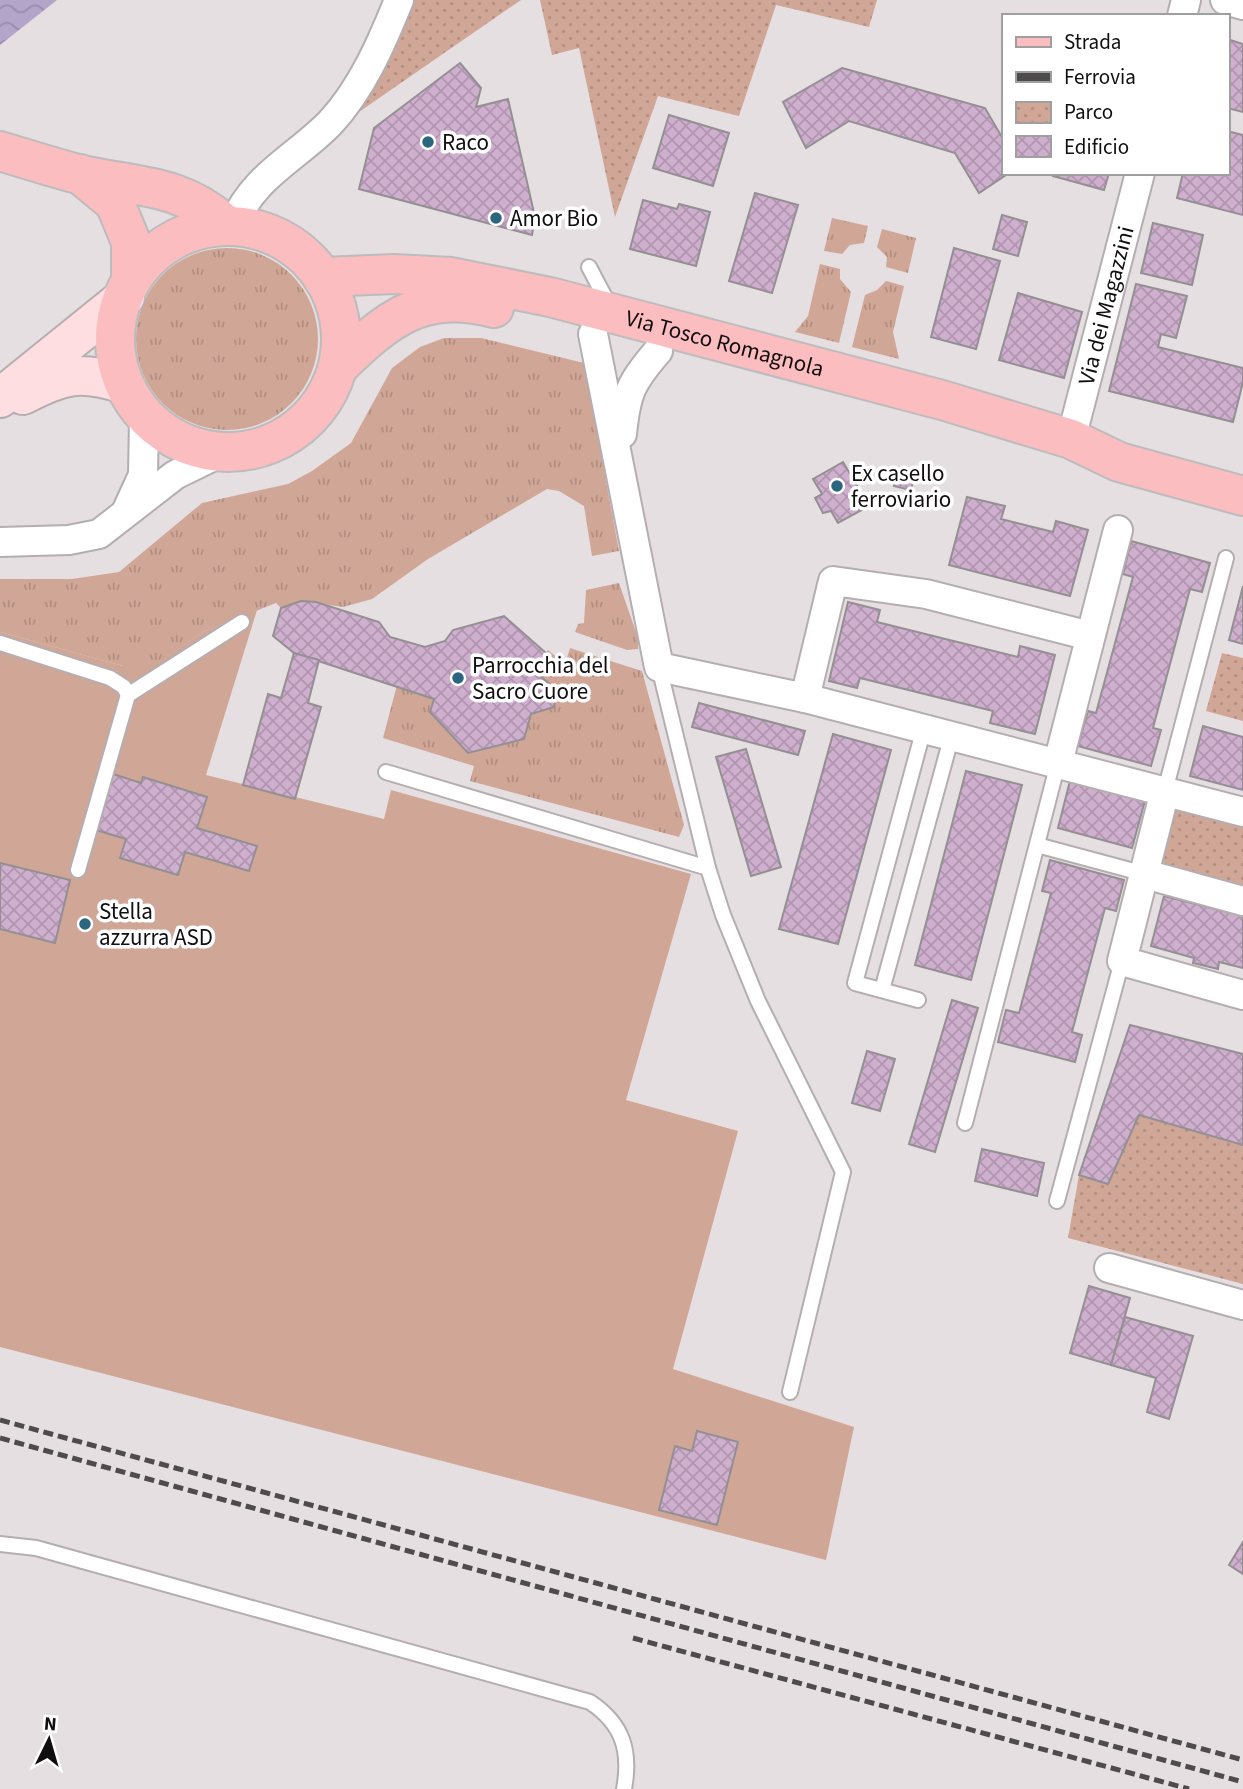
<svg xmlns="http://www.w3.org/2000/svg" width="1243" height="1789" viewBox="0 0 1243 1789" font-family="'Source Sans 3',sans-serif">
<defs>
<pattern id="grass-tufts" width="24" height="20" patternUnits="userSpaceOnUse" patternTransform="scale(1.75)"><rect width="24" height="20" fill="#d0a697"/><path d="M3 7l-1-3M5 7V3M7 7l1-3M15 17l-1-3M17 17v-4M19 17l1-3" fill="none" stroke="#b28e81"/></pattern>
<pattern id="park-dots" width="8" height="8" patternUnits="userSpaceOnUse" patternTransform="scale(1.75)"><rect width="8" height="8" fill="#d0a697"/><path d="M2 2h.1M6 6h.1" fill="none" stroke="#b28e81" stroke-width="1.8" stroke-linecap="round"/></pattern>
<pattern id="water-waves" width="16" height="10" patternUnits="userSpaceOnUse" patternTransform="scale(1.75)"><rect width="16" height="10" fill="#b3a4ca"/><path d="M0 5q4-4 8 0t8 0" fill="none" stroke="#998cac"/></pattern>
<pattern id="building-cross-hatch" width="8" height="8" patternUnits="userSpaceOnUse" patternTransform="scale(1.75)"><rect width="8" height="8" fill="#cfafce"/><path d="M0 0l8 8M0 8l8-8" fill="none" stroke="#b195b0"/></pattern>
</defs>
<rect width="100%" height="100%" fill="#e6dfe2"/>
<g fill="url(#grass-tufts)">
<path d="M832,218L868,226L864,243L850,245L842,254L824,251Z"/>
<path d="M882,229L916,238L908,273L886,267L887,257L877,247Z"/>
<circle cx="227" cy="339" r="91"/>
<path d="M820,264L840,269V279L851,292L839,343L795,332L808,316Z"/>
<path d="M886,281L904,286L893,332L899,359L852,347L865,295L877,290Z"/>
<path d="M444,338H481L584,363L619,551L592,556L584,506L559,491L547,489L428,559L372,599L343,607L302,601L281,608L276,603L203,632L154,666H123L0,632V579H72L119,572L202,503L288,484L312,471L351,443L392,368L420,347Z"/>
<path d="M619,583L638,638V649L627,650L575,632L578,624L584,623L586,590Z"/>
<path d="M570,648L642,671L684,825L679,837L470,781L474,766L383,738L397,685L434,699L430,712L468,753L531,714L554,707L556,689L541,677L546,653L548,650L565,664Z"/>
</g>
<g fill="url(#park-dots)">
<path d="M411,0H521L356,114Z"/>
<path d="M540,0H877L869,27L776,5L739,116L658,96L615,217L579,48L552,55Z"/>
<path d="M1222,653L1243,658V721L1206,711Z"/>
<path d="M1173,806L1243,824V890L1157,867Z"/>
<path d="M1139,1115L1243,1145V1284L1068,1238L1079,1175L1108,1184Z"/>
</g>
<path fill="#d0a697" d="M257,610L206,775L384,819L391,790L691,874L626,1100L738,1131L673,1369L854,1427L826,1560L0,1347V632L123,666H153L203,632Z"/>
<path fill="url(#water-waves)" d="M0,0H57L0,45Z"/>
<g fill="url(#building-cross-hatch)" stroke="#948f93" stroke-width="2">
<path d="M1227,39L1243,44V112L1227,108Z"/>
<path d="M460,63L481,88L476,107L508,99L535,217L532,235L359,189L374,128Z"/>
<path d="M842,68L985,108L1003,139V173H1009L979,193L955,153L849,121L806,148L783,102Z"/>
<path d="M669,115L729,133L713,186L653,168Z"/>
<path d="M1227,131L1243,135V215L1177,198L1183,173H1227Z"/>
<path d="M1054,173H1109L1104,190L1053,176Z"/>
<path d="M755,193L798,205L772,293L729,281Z"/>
<path d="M643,200L677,209L679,204L710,212L696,266L630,249Z"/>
<path d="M1002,215L1027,222L1018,256L993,249Z"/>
<path d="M1153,223L1203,235L1192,285L1141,273Z"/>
<path d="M954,248L1000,261L976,349L931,337Z"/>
<path d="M1136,284L1187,296L1176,338L1161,334L1158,347L1243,368V382L1233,422L1109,391Z"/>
<path d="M1018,293L1082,312L1064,378L999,360Z"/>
<path d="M843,462L869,506L838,523L831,511L823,513L815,498L822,494L813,479Z"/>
<path d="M898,469L915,472L911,490L894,486Z"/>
<path d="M967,497L1005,506L1001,519L1053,532L1056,521L1088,530L1070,596L949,565Z"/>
<path d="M1131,541L1210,563L1202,592L1190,589L1153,728L1161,730L1151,766L1078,746L1088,711L1096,713L1133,577L1123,574Z"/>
<path d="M1243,586V644L1229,640Z"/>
<path d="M301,601L316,602L379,622L390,637L425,647L445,641L453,630L504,616L546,653L541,677L556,689L554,707L531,714L524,739L468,753L430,712L434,699L294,653L273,636L281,608Z"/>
<path d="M848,602L880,610L877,622L1018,657L1020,646L1055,655L1035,734L990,723L993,711L860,678L857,688L829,681Z"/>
<path d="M294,653L319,660L308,703L321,707L295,799L243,785L268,694L281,698Z"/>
<path d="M699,703L805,731L798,755L692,727Z"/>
<path d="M1203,726L1243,737V790L1190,776Z"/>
<path d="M833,734L891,750L838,944L779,929Z"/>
<path d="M746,749L781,867L751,876L716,757Z"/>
<path d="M966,771L1022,785L971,980L915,965Z"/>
<path d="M113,774L141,783L143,777L207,797L197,828L257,846L249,871L185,852L178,875L120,858L126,839L96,830Z"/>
<path d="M1071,777L1146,797L1132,848L1058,828Z"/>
<path d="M1050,860L1124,880L1116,911L1105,908L1072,1032L1082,1035L1075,1062L998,1042L1006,1010L1019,1013L1051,893L1042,891Z"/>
<path d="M0,863L70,880L55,943L0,929Z"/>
<path d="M1164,896L1243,916V968L1219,962L1218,969L1193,963L1194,958L1151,946Z"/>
<path d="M952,1000L978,1008L935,1152L909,1144Z"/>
<path d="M1130,1025L1243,1054V1145L1139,1115L1108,1184L1079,1175Z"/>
<path d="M867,1051L895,1059L880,1111L852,1103Z"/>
<path d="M982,1149L1044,1163L1037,1196L975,1181Z"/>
<path d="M1089,1286L1130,1298L1111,1365L1070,1353Z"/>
<path d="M1125,1317L1193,1336L1169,1419L1147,1412L1156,1378L1111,1365Z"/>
<path d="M697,1431L738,1442L717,1525L659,1510L675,1446L692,1451Z"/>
<path d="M1243,1542V1574L1229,1565Z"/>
</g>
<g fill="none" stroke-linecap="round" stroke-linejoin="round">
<defs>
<g id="lane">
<path d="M589,267L609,305"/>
<path d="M0,643L110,678L124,687L128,695L78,870"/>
<path d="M659,667L708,868L723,915L758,1001L843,1172L790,1392"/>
<path d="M128,695L242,622"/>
<path d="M386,772L708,868"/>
<path d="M1165,791L1226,558"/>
<path d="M1037,845L1145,874"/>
<path d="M882,990L952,735"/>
<path d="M918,1000L855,983L924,728"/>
<path d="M965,1123L1058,763"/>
<path d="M1057,1201L1122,961"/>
<path d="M0,1544L36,1548L590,1702C623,1724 631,1751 624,1789"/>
</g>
<g id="street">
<path d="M1225,0L1243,5"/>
<path d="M1182,16L1186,0"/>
<path d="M234,224C252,177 297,157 330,123C362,89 382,42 399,0"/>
<path d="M593,334L659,667L805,698L1243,812"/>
<path d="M622,434C626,393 631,382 658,351"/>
<path id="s1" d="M1071,439L1140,173"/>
<path d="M127,510L143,475L144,418"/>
<path d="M0,542L69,540L99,534L175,475L222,452"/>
<path d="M805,698L833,581L926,594L1090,636"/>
<path d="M1058,763L1118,530"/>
<path d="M1165,791L1122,961L1243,995"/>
<path d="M1145,874L1243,901"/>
<path d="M1109,1268L1243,1305"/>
</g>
<g id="secondary">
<path d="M23,395C63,374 80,370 124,384"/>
<path d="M0,398L125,297"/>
</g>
<g id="primary">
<path d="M0,151C26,159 52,167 78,174C133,187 179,183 224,223"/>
<path d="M80,174L115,203L131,242V281"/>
<circle cx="228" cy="339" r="113"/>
<path id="s2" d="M322,277L394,274L451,277L550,297L942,400L1071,439L1119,462L1243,496"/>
<path d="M339,366C388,319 421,290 494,308"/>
</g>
</defs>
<use href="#lane" stroke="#b5aeb1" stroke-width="18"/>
<use href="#street" stroke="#b5aeb1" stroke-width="32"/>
<use href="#secondary" stroke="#b5aeb1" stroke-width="42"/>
<use href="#primary" stroke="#bcbcbc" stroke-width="42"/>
<use href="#lane" stroke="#fff" stroke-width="14"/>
<use href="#street" stroke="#fff" stroke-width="28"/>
<use href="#secondary" stroke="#fedee0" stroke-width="38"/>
<use href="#primary" stroke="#fcbdc1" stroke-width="38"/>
<g stroke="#4e4b4c" stroke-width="5" stroke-dasharray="10 5" stroke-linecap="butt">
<path d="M0,1420L1243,1760"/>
<path d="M0,1438L1243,1782"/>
<path d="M633,1638L1189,1789"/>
</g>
</g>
<g fill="#2b667e" stroke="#fff" stroke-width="2.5">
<circle cx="428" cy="142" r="7"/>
<circle cx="496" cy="218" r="7"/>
<circle cx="837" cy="486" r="7"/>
<circle cx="458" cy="678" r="7"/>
<circle cx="85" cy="924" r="7"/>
</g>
<g text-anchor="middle" stroke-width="7" stroke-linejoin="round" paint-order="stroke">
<g font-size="23" fill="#100e0e" stroke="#fff" text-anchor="start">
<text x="442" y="150">Raco</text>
<text x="510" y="226">Amor Bio</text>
<text x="851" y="481">Ex casello<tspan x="851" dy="26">ferroviario</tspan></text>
<text x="472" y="673">Parrocchia del<tspan x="472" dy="26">Sacro Cuore</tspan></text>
<text x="99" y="919">Stella<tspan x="99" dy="26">azzurra ASD</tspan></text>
</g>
<g font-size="23" fill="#100e0e" stroke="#fff">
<text dy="8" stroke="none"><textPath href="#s1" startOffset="138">Via dei Magazzini</textPath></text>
<text dy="8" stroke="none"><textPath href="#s2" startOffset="411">Via Tosco Romagnola</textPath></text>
</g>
</g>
<rect x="1002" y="14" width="228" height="161" fill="#ffffff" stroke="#9f9f9f" stroke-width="2"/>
<rect x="1016" y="37" width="35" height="10" fill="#fcbdc1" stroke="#9f9f9f" stroke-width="2"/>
<text x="1064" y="49" font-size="21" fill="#100e0e">Strada</text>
<rect x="1016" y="72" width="35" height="10" fill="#4e4b4c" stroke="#9f9f9f" stroke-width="2"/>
<text x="1064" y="84" font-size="21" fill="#100e0e">Ferrovia</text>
<rect x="1016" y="102" width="35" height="21" fill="url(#park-dots)" stroke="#9f9f9f" stroke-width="2"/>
<text x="1064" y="119" font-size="21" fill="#100e0e">Parco</text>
<rect x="1016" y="136" width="35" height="21" fill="url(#building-cross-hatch)" stroke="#9f9f9f" stroke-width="2"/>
<text x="1064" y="154" font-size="21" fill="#100e0e">Edificio</text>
<g transform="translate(49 1740) rotate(5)" stroke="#ffffff" stroke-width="5" paint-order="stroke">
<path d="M0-5L12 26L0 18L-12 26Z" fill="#100e0e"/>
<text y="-10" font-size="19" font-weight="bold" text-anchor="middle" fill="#100e0e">N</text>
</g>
</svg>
